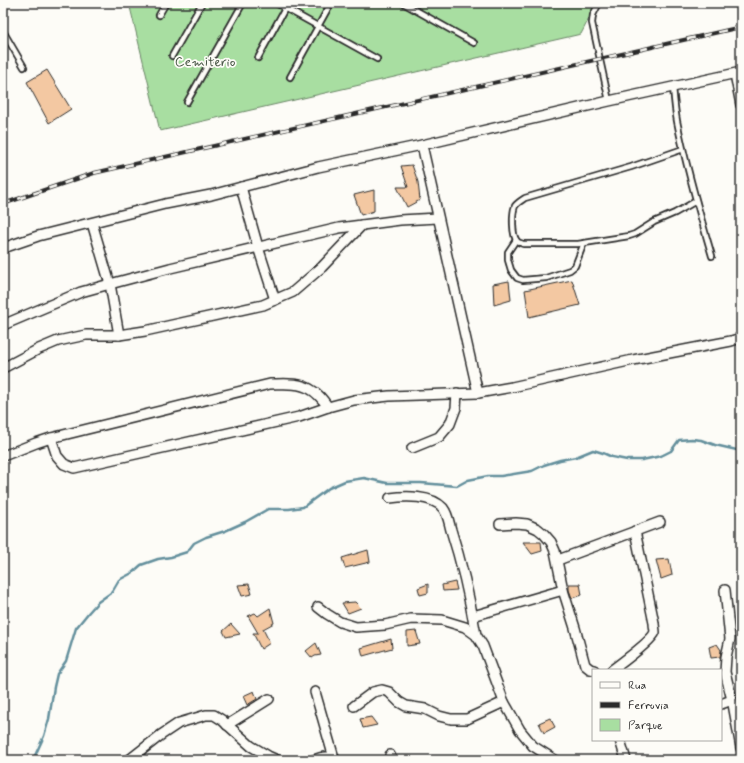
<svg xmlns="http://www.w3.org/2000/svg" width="744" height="763" viewBox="0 0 744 763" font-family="Mynerve,sans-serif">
<rect width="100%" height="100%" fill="#fdfcf7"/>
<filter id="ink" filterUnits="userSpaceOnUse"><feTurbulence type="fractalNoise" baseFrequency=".025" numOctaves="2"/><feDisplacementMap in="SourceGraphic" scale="8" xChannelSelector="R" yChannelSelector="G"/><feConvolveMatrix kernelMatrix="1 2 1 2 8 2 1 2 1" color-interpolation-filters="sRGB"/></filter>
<g filter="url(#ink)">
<path fill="#a8dea1" stroke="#6a8466" d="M129,3H597L581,34L160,131Z"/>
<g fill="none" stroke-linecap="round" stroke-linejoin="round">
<path stroke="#638f9c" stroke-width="2.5" d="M33,760L44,736L49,719L54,687L57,674L66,661L76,628L89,612L98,602L112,592L119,580L132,573L141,565L158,559L171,557L187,552L194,543L206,537L225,531L245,522L268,509H289L303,507L329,488L345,481L364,478L387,483H421L457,486L468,480L488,476H501L532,471L544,465L560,460L576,457L593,450L603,453L612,457L627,460H642L661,456L671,451L679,440L692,439L701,440L715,445L741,451"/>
</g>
<g fill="#f3c8a2" stroke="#2b2b2b">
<path d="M47,70L71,109L49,123L27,82Z"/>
<path d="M412,165L418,182L420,200L407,207L397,187H408L401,166Z"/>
<path d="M374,190V211L361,215L354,195Z"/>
<path d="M572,280L580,305L529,317L525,290Z"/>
<path d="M509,281L511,300L494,305L493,284Z"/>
<path d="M523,542H541L542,551L532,554Z"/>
<path d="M368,550L370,562L345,568L342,558Z"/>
<path d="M669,559L672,575L661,579L656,560Z"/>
<path d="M455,582L457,590L443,591L442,585Z"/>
<path d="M249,584L252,594L242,596L238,585Z"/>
<path d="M428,584V593L420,595L418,588Z"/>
<path d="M569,584H580L582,595L572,598L569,590Z"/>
<path d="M355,602L361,608L348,613L342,603Z"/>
<path d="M270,608L274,623L263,629L270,643L261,649L253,633H258L248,616L255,613L258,616Z"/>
<path d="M231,624L240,634L226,637L223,631Z"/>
<path d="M416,631L420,644L407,646V632Z"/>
<path d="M391,639L392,648L363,656L361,648Z"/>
<path d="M316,643L321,655L315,656L312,658L306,651Z"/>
<path d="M717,644L721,650L720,657L711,658L709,647Z"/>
<path d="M254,691L257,699L247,705L243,696Z"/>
<path d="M371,717L377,725L363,728L360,719Z"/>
<path d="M550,718L555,727L544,733L539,723Z"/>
</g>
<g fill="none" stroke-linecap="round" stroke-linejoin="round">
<defs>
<g id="lane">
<path d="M276,3L377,59"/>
<path d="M403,3L474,43"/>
<path d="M599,3L593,15L592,23L609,101"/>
<path d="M159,15L166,3"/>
<path d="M3,31L24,67"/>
<path d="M172,56L202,3"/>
<path d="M258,58L288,3"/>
<path d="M290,77L331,3"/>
<path d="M673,87C674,98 675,110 677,121C686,167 699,212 712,256"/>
<path d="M187,102L243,3"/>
<path d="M683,149L631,167L525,198C522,200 517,203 515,206C512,213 512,236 517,241C519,243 521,243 523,244H578L629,236L635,234L654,222L675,213L696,201"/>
<path d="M516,240L508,252V260L511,270L517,278L523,280L546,278L570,270L575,266L584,243"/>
</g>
<g id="street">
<path d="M735,74L741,105"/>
<path d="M422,145L478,393"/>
<path d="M241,187L258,247L275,300"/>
<path d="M92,223L110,284L119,335"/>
<path d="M3,249L9,246L38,236L165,204L211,195L318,167L422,145L609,101L741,72"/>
<path d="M3,325L81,292L110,284L170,268L339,228L400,220L438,218"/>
<path d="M3,368L39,349L58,341L86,335H119L145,331L263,305L293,292L322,267L362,225"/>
<path d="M51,438L57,456L64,464L74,468L299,417L328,407L354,400L389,396L478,393L512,387L633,360L731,341L741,338"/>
<path d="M412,448L439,437L450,424L456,408L457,393"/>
<path d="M3,456L36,443L51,438L270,384C282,384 299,382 310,389C318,393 323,400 328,407"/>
<path d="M390,498C405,496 432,495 443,508C448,514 449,523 451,530C462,564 470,600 476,635"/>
<path d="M500,524L516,523L527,524L538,529L544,534L551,542L555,551L563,590L575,628L585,665L590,669L594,670"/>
<path d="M558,560L660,522"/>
<path d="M725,590L730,639L726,657L725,672L733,704L741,748"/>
<path d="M318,607L327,614L340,622L356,627L385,625L411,619L442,620L465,627L476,635L483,646L504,702L520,730L533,746L555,760"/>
<path d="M473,616L563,590"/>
<path d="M612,670C620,664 652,641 655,632C655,630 654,626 654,623L635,531"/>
<path d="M315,692L334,758"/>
<path d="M721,704L732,700"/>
<path d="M354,706L373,692L382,690L389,692L399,702L406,706L425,709L439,716L451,719H467L504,702"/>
<path d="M227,725L269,699"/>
<path d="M620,740L626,760"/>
<path d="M390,755L392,760"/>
<path d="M129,760L161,735L179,723L206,715H214L222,720L251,746L268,756L277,760"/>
<path d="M314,760C321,757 329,755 335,760"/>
</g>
</defs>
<use href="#lane" stroke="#2b2b2b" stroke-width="8"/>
<use href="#street" stroke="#2b2b2b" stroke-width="12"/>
<use href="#lane" stroke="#fdfcf7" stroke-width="4.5"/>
<use href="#street" stroke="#fdfcf7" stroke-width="9"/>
<defs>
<path id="rail" d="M3,204L94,173L741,27"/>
</defs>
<use href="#rail" stroke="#2b2b2b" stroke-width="4"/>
<use href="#rail" stroke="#fdfcf7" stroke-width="2.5" stroke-dasharray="8" stroke-linecap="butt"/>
</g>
</g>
<g text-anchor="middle" stroke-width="3.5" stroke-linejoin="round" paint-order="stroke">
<g font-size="14" fill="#4a5848" stroke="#fdfcf7">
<text x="205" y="66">Cemiterio</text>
</g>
</g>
<rect width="744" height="763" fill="none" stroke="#fdfcf7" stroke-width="16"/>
<rect x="8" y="8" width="728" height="747" fill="none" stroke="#2b2b2b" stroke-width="1.5" filter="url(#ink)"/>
<rect x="592" y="669" width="130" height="72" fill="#fdfcf7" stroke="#a9a8a5"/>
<rect x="600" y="682" width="20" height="6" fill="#fdfcf7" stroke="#a9a8a5"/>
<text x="628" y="689" font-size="12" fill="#2b2b2b">Rua</text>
<rect x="600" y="702" width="20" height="6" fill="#2b2b2b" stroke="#a9a8a5"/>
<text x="628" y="709" font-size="12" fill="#2b2b2b">Ferrovia</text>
<rect x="600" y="719" width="20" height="12" fill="#a8dea1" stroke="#a9a8a5"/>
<text x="628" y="729" font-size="12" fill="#2b2b2b">Parque</text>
</svg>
